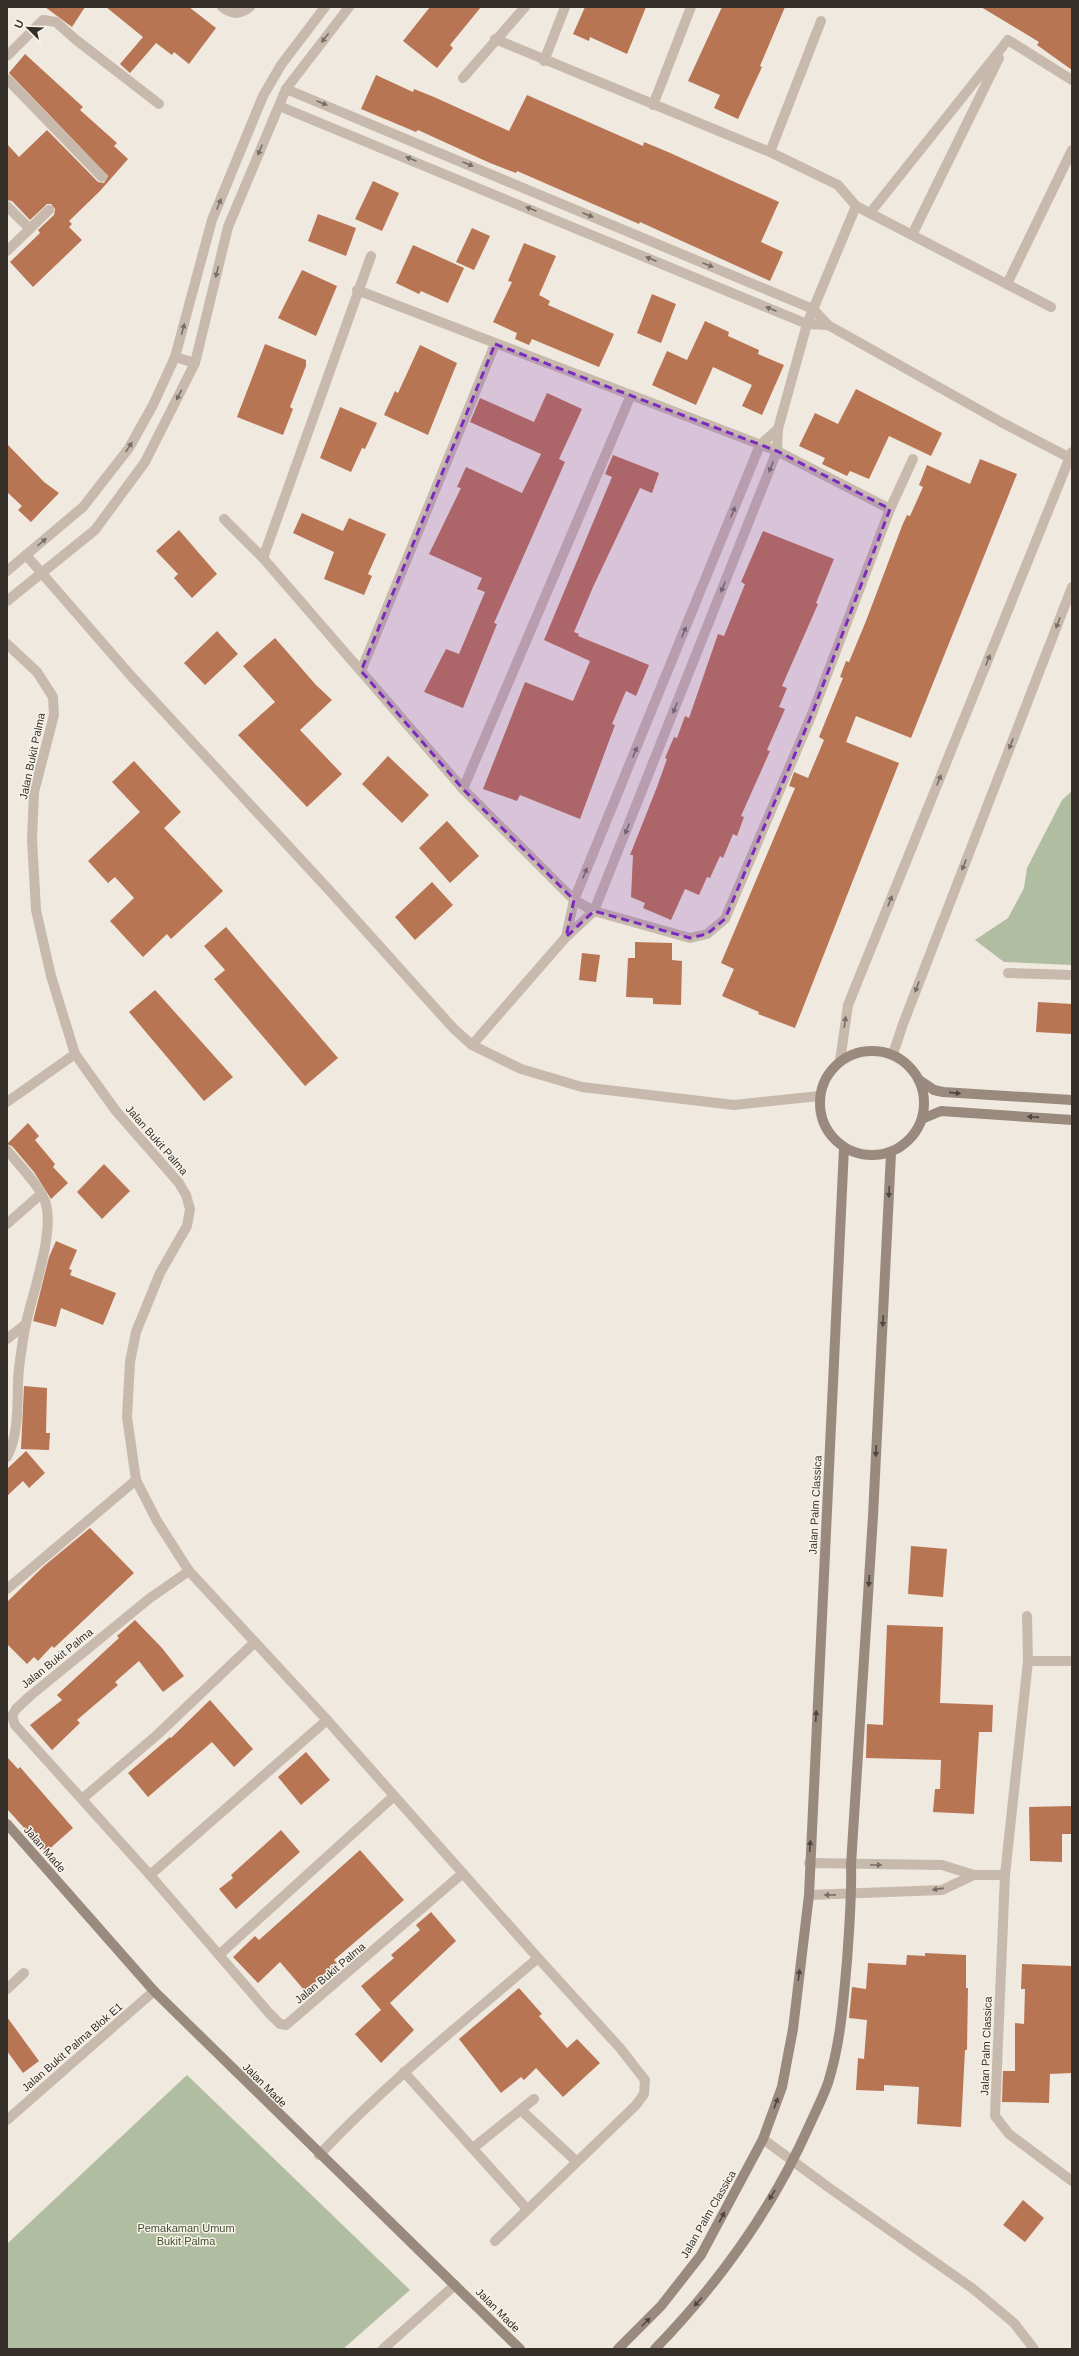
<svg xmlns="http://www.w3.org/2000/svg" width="1079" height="2356" viewBox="0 0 1079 2356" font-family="Arial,sans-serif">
<rect width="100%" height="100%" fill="#f0e9df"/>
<g fill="#b1bda0">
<path d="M1072,791V965L1004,962L975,940L1008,918L1024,888L1027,868L1062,800Z"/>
<path d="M187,2075L410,2290L343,2349H7V2244Z"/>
</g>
<g fill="#b87554">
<path d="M45,7H85L72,27Z"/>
<path d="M106,7H189L216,28L189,64L174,52L172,55L156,43L130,73L120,64L143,37Z"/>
<path d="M430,7H481L450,45L453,48L437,68L403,41Z"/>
<path d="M585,7H646L627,54L590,37L589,41L573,34Z"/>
<path d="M722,7H785L760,66L762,67L738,119L714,108L720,95L688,81Z"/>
<path d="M981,7H1072V70L1037,45L1039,42Z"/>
<path d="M25,54L83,107L80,110L117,143L114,146L128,159L100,191L69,221L72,224L69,227L82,240L33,287L10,262L40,233L38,230L54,215L55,209L51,204H47L30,220L12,201L7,200V144L19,157L47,130L98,182L104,183L108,176L9,73Z"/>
<path d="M376,75L413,92L414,89L434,97L509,131L527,95L643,146L644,142L668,152L779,202L761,242L783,252L770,281L640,222L639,224L517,171L516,173L490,163L418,130L416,132L361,109Z"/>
<path d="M373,181L399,193L382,231L355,219Z"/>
<path d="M318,214L356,228L346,256L308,241Z"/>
<path d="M472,228L490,236L474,270L456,262Z"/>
<path d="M524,243L556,256L539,295L550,301L548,305L614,334L599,367L532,339L529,345L515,339L517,333L493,322L512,282L508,281Z"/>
<path d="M413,245L464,268L448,303L421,291L419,294L396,283Z"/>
<path d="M302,270L337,286L316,336L278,318Z"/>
<path d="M652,294L676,304L661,343L637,333Z"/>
<path d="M705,321L729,332L728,336L759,350L758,354L784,365L762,415L742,406L752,385L713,367L696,405L652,385L667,351L687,360Z"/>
<path d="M265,344L306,360V366L290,407L293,409L283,435L237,417Z"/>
<path d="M420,345L457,363L428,435L384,415L395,391L398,393Z"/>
<path d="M856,389L942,433L931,456L889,436L869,479L850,471L847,476L822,464L825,458L799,446L815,413L838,424Z"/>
<path d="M547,393L582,409L559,459L565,462L494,623L497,624L463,708L424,692L446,649L459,654L485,592L477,589L482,578L429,554L461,488L457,487L466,467L522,493L541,454L470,422L480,398L534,422Z"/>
<path d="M340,407L377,423L365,449L362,448L351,472L320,458Z"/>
<path d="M7,444L44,482L59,493L31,522L18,510L22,506L7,492Z"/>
<path d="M613,455L659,473L652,493L640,488L593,587L574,632L579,634L578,636L649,665L636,696L626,691L612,724L615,725L580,819L520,795L517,801L483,789L525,682L573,701L590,661L544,640L612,477L605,474Z"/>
<path d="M980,459L1017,474L911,738L856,716L846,742L899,763L795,1028L758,1014L759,1012L722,996L734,969L721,963L795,788L789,786L794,772L808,778L824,740L819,737L843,678L840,677L846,661L849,662L866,621L902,526L907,515L910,516L923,487L919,485L927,465L970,484Z"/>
<path d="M302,513L343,531L349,518L386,534L368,574L372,576L364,595L324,579L334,552L293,533Z"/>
<path d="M179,530L217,574L192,598L174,578L178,574L156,551Z"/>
<path d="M763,531L834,559L816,603L818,604L782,686L787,688L779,707L785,709L767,750L770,751L741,816L744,817L737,836L733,834L723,858L720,856L710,878L707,877L699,895L685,889L671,920L643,908L645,903L631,897L633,855H630L657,787L667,759L665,758L674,737L677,738L685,716L689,718L718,634L724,636L745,584L741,582Z"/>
<path d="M217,631L238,654L205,685L184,663Z"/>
<path d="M275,638L316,685L332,700L300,730L342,774L307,807L238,735L275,702L243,666Z"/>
<path d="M388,756L429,795L402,823L362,784Z"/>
<path d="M134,761L181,812L164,828L223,891L171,939L167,934L143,957L110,921L134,898L115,877L108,883L88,861L140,812L112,782Z"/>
<path d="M447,821L479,856L450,883L419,848Z"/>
<path d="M432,882L453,905L415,940L395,917Z"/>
<path d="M226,927L338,1058L305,1086L214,979L225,970L204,946Z"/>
<path d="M635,942L672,943V960L682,961L681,1005L653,1004V998L626,997L628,958H635Z"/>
<path d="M582,953L600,955L596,982L579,980Z"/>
<path d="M155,990L233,1077L204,1101L129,1012Z"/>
<path d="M1038,1002L1072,1004V1034L1036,1032Z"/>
<path d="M28,1123L39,1136L35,1140L55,1164L53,1167L68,1183L51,1199L34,1172L12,1146L7,1144Z"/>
<path d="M104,1164L130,1191L102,1219L77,1192Z"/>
<path d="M56,1241L77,1250L69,1269L72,1270L70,1275L116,1293L103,1325L61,1308L56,1327L33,1321L49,1257Z"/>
<path d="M24,1386L47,1388L46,1433H50L49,1450L21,1449Z"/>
<path d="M26,1451L45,1473L29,1488L23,1481L7,1496V1469Z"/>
<path d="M90,1528L134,1573L54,1648L52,1646L38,1661L34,1657L27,1664L7,1644V1602L44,1566Z"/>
<path d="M911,1546L947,1549L943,1597L908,1594Z"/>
<path d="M135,1620L162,1648L184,1676L163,1692L139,1661L115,1682L118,1685L77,1720L80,1723L52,1750L30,1725L62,1700L57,1695L119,1638L117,1636Z"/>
<path d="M887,1625L943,1627L940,1703L993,1705L992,1732H979L974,1814L933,1812L935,1789H940L941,1760L866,1758L867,1724L883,1725Z"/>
<path d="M210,1700L253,1749L234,1767L212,1742L148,1797L128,1773L170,1737L171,1738Z"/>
<path d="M306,1752L330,1780L301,1805L278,1777Z"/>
<path d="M7,1757L18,1769L20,1767L73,1828L46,1852L7,1809Z"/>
<path d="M1072,1806V1834H1062V1862L1030,1861L1029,1807Z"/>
<path d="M281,1830L300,1852L236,1909L219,1889L233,1878L231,1875Z"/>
<path d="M360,1850L404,1900L334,1960L337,1963L305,1991L280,1962L258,1983L233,1957L255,1936L259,1940Z"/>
<path d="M431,1912L456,1941L390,2003L414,2030L381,2063L355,2034L381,2010L361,1986L394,1958L391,1955L420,1930L416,1925Z"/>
<path d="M925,1953L966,1955V1988H968L967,2050H965L961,2127L917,2124L919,2087L884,2085V2091L856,2090L858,2058L864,2059L867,2020L849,2018L852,1987L866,1989L868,1963L906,1965L907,1955L925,1956Z"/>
<path d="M1022,1964L1072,1966V2073L1050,2074L1049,2103L1002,2102L1003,2071H1015V2023L1024,2024L1025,1989H1021Z"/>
<path d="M519,1988L542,2014L539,2016L567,2048L577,2039L600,2063L563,2097L536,2068L524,2080L521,2077L501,2093L459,2039Z"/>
<path d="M7,2017L39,2061L23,2073L7,2051Z"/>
<path d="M1023,2200L1044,2218L1025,2242L1003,2225Z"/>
</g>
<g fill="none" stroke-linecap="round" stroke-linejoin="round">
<g stroke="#c7baac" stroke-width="10">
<path d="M222,7C233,15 239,15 250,7"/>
<path d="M7,56L43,20L56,22L75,39L159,104"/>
<path d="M544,61L565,7"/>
<path d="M463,78L525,7"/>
<path d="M7,79L102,177"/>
<path d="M286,89L813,309L828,325L1001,422L1072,459"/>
<path d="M653,105L691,7"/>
<path d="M279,106L807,324L828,325"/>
<path d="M770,152L821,21"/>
<path d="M7,206L30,229"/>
<path d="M856,206L1051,307"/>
<path d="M870,213L1008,40L1072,80"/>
<path d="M912,235L999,58"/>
<path d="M7,251L49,210"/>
<path d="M1007,284L1072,150"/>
<path d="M357,290L777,451L890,509"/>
<path d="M175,357L195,363"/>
<path d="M224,519L263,558L463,789L574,900L594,911L690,938L707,934L725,919L812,714L890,509L913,459"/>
<path d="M26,555L132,677L329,890L454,1029L472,1045L521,1069L582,1087L734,1105L819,1096"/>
<path d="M263,558L371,256"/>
<path d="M7,571L83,507L129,448L153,405L175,357L212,220L263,96L281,65L325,7"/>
<path d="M7,601L95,530L145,462L195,363L228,227L286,89L349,7"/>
<path d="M7,644L37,672L53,697L54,715L34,792L32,839L36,910L51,976L75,1054L116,1111L179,1183L186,1195L190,1209L187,1226L160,1273L136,1332L130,1362L127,1417L136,1480L157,1521L189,1571L327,1720L538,1958L620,2048L645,2080L644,2094L636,2105L495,2241"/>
<path d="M361,671L495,344"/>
<path d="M463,789L631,395"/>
<path d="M566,937L574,900L760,445L778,429"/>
<path d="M1008,973L1072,975"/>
<path d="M472,1045L566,937L594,911L777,451L778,429L807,324L856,206L838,185L770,152L495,39"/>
<path d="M893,1054L903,1024L1072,587"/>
<path d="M840,1061L848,1005L1072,452"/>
<path d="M7,1102L75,1054"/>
<path d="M7,1150C18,1164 41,1187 46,1204C54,1234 33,1292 26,1323C23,1337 21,1353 19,1368C16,1397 21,1430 7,1457"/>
<path d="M7,1224L41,1194"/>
<path d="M7,1339L26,1324"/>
<path d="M189,1571L150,1598L30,1696L16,1709L12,1716L15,1725L150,1875L269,2013L280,2024L286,2025L463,1873"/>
<path d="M7,1589L136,1480"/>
<path d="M1027,1616L1028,1661L1005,1875L995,2116L1009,2134L1072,2181"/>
<path d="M1028,1661H1072"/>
<path d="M82,1799L157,1735L255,1642"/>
<path d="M809,1863L942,1865L974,1875H1005"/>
<path d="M150,1875L327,1720"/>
<path d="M809,1895L942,1890L974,1875"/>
<path d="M220,1954L394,1796"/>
<path d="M7,1989L24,1973"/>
<path d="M404,2072L527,2209"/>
<path d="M521,2110L576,2161"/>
<path d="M7,2120L154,1991"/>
<path d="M763,2139L828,2187L972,2288L1014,2323L1034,2349"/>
<path d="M473,2148L534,2099"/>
<path d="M319,2155C387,2083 463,2022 538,1958"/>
<path d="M383,2349L455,2285"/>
</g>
<g stroke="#9a8a7d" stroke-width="10">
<circle cx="872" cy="1103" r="52"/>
<path d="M919,1080L934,1090L943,1092L1072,1100"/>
<path d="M922,1119L941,1111L1072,1120"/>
<path d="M7,1824L154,1991L520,2349"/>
<path d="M618,2349L661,2306L701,2255L763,2139L782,2087L793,2029L809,1895L844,1148"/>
<path d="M655,2349C719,2283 773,2208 810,2124C816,2111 823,2097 828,2083C841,2041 843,2004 847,1961C849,1929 852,1897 851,1865L873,1516L891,1153"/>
</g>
</g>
<defs><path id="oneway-solid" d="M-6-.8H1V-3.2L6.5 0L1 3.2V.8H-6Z"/></defs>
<g fill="#776e64">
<use href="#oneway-solid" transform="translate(325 38) rotate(128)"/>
<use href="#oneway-solid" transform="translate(322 103) rotate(23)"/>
<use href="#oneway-solid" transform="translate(260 150) rotate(113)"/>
<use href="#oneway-solid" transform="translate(411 159) rotate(-157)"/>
<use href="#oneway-solid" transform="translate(468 164) rotate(23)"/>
<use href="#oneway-solid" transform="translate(219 204) rotate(-68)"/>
<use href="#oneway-solid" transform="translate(531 209) rotate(-157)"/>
<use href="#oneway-solid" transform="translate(588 215) rotate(23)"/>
<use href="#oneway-solid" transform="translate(651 259) rotate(-157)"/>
<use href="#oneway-solid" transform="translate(708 265) rotate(23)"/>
<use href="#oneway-solid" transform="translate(217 272) rotate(104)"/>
<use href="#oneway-solid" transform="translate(771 309) rotate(-157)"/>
<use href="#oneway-solid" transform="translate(183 329) rotate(-75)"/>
<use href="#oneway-solid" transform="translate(179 395) rotate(117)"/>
<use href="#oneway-solid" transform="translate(129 447) rotate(-57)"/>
<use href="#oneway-solid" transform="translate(771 467) rotate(112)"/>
<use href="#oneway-solid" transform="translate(733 512) rotate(-68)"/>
<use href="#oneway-solid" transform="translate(42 542) rotate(-40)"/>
<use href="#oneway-solid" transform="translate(723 587) rotate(112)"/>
<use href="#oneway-solid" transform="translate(1058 623) rotate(111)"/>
<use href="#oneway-solid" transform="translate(684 632) rotate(-68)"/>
<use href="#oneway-solid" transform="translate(988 660) rotate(-68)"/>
<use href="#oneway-solid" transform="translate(675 708) rotate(112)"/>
<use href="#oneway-solid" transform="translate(1011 744) rotate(111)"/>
<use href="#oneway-solid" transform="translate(635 752) rotate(-68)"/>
<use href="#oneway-solid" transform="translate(939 780) rotate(-68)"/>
<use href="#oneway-solid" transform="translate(627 829) rotate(112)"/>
<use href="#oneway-solid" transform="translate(964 865) rotate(111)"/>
<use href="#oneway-solid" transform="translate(585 873) rotate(-68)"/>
<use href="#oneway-solid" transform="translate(890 901) rotate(-68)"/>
<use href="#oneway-solid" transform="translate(917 987) rotate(111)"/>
<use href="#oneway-solid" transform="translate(845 1022) rotate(-82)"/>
<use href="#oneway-solid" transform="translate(876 1865)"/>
<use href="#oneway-solid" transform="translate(938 1889) rotate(172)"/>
<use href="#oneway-solid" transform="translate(830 1895) rotate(179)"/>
</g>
<g fill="#4e463f">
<use href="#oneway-solid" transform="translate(955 1093) rotate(6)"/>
<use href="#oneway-solid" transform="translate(1033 1117) rotate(-176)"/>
<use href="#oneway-solid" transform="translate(889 1192) rotate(93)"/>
<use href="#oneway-solid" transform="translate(883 1321) rotate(93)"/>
<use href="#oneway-solid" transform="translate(876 1451) rotate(93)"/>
<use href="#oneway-solid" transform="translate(869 1581) rotate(94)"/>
<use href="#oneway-solid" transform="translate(816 1716) rotate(-87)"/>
<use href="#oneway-solid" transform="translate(810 1846) rotate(-87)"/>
<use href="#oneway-solid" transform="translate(799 1975) rotate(-83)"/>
<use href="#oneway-solid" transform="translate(776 2103) rotate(-70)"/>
<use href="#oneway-solid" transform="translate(772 2195) rotate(122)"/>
<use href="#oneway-solid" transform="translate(722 2217) rotate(-62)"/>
<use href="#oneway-solid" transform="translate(698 2302) rotate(132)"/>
<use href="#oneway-solid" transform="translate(646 2322) rotate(-45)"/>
</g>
<path fill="#7b2cbf" fill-opacity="0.2" stroke="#7b2cbf" stroke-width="3" stroke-dasharray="8 5" stroke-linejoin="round" d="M495,344L777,451L890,509L812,714L725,919L707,934L690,938L594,911L566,937L574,900L463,789L361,671Z"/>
<g text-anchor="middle" stroke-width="3" stroke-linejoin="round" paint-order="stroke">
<g font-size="11" fill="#352f2a" stroke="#f8f3ea">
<text transform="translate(32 756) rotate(-78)" y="4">Jalan Bukit Palma</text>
<text transform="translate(157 1140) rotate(49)" y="4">Jalan Bukit Palma</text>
<text transform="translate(815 1505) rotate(-87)" y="4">Jalan Palm Classica</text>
<text transform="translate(57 1658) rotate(-39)" y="4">Jalan Bukit Palma</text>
<text transform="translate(45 1849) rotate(49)" y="4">Jalan Made</text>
<text transform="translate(330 1973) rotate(-40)" y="4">Jalan Bukit Palma</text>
<text transform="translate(986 2046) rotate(-88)" y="4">Jalan Palm Classica</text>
<text transform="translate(72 2047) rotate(-41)" y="4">Jalan Bukit Palma Blok E1</text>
<text transform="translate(265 2085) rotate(45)" y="4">Jalan Made</text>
<text transform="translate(708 2214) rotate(-60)" y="4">Jalan Palm Classica</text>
<text transform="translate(498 2310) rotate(45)" y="4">Jalan Made</text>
</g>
<g font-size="11" fill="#425130" stroke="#f8f3ea">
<text x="186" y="2232">Pemakaman Umum<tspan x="186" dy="13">Bukit Palma</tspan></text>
</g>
</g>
<rect width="1079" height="2356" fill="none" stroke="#352f2a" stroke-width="16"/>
<g transform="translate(28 28) rotate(293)" stroke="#f8f3ea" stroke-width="3" paint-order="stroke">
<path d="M0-3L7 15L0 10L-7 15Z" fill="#352f2a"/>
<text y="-6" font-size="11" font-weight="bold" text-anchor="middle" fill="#352f2a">U</text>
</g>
</svg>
